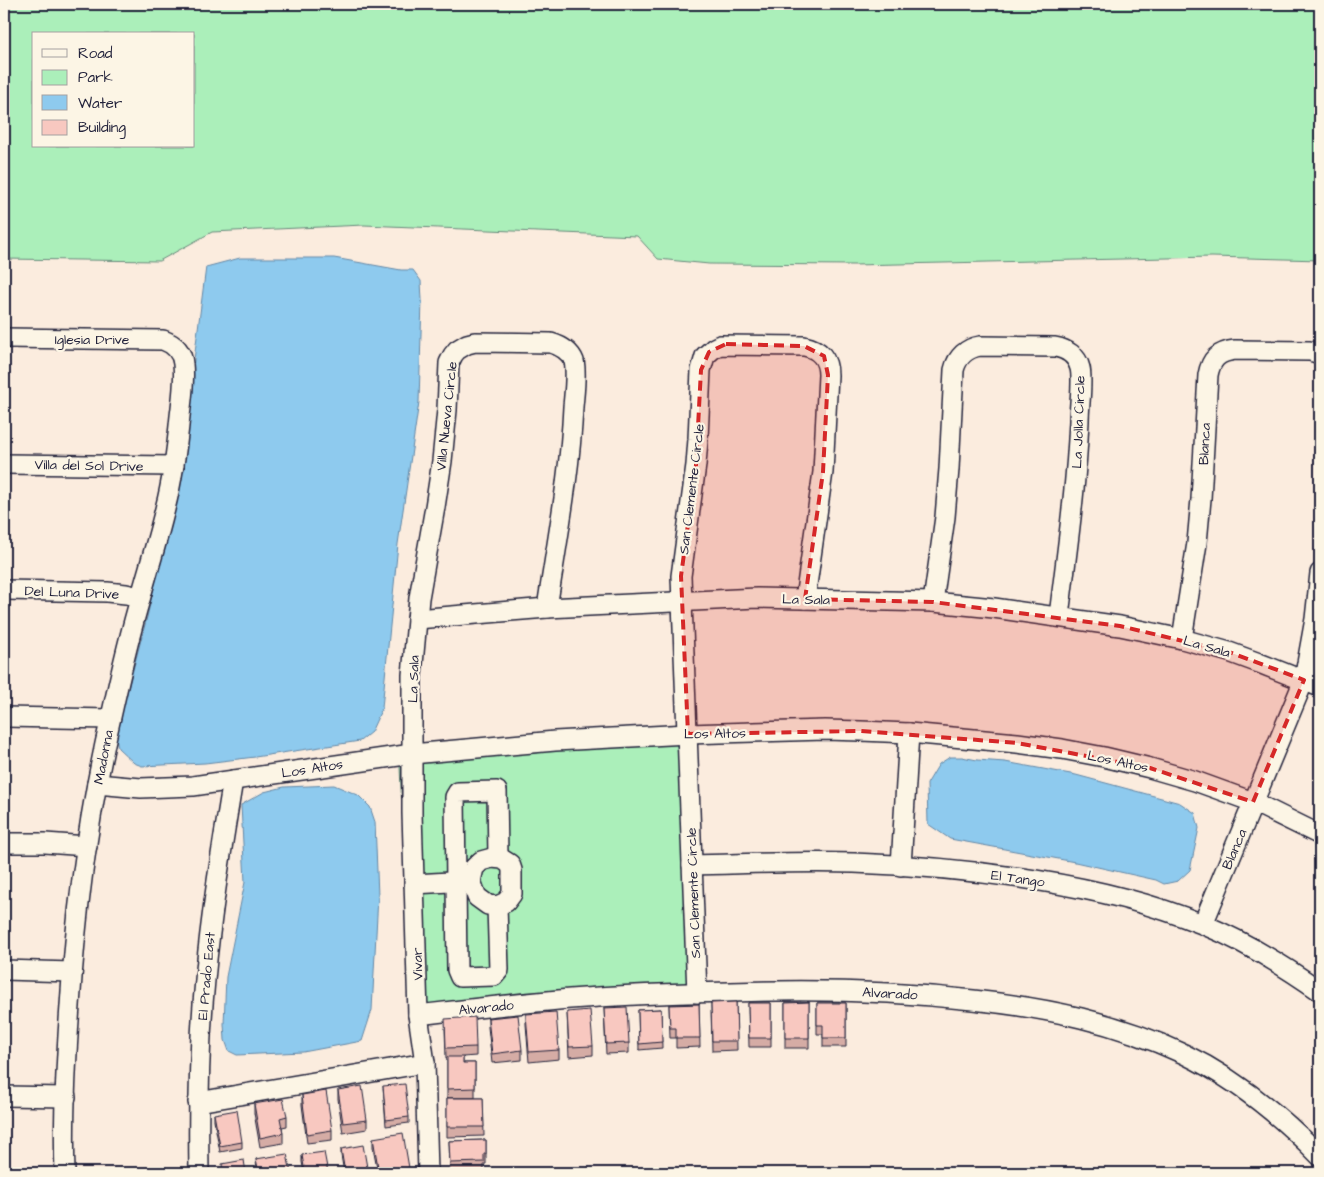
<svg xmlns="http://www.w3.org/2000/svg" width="1324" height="1177" viewBox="0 0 1324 1177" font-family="'Architects Daughter',sans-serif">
<rect width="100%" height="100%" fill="#fbecde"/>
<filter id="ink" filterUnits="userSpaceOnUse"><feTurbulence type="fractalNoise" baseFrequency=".02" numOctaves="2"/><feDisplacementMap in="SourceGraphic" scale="10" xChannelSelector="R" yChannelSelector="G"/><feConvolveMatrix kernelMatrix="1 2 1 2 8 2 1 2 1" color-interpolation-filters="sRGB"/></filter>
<g filter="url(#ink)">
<g fill="#abefba" stroke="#66887a" fill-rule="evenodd">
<path d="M4,4H1320V260L1212,257L854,265L709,264L658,259L637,236L364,225L212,232L159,261L4,259ZM34,34H194V146H34Z"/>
<path d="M684,729L701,996L412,1022L399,747Z"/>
</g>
<g fill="#8ecaee" stroke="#6387a6">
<path d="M240,258H334L401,270H413L421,281L422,300L419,402L398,544L382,708L371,732L360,741L255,757L205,763L142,766L134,763L118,748L113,721L124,704L147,617L177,491L206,267Z"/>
<path d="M950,757H962L977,760L1005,762L1076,775L1180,803L1195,813L1199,828L1190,870L1178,881L1164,884L1156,880L1075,862L950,839L928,824L927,784L939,764Z"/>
<path d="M334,785L358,795L370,807L375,822L378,896L372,1010L362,1041L303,1052L237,1055L229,1051L225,1040L224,1024L226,977L245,882L241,805L264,792L284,787Z"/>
</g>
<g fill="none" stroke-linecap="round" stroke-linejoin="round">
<defs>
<g id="minor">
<path d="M4,338L163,340C174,344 182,351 183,364C185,381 182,399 180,416C177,447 173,478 165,509C158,538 149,567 141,596C129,636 120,676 111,717C89,811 76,909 70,1006C66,1061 63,1118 65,1173"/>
<path d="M4,464L174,466"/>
<path d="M4,590L107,592L126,594L140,597"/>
<path d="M933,602L945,517L949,469L954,370C957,357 967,348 980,346L1055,347C1067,349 1077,356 1080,368C1083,380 1079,407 1079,421C1076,487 1067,551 1059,616"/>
<path d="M417,619L547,608L757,598L933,602L994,608L1120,626L1182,639L1229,652L1259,663L1320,687"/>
<path d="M1182,639L1197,543L1201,499L1208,375C1211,359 1218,352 1235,350L1310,351L1320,354"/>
<path d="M4,717L110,719"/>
<path d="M97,784L141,788L193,786L412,754L555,741L688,734L825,730L861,731L909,733L1017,743L1062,749L1104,757L1150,768L1195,781L1253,802L1320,835"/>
<path d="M4,843H45L87,846"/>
<path d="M492,858L502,859L510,864L512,870V894L506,902L497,906L488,905L477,897L471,881L474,868L481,861Z"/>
<path d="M692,865C746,864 800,861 854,863C915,865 975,871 1035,880C1092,889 1148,902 1202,924C1244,941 1283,965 1320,991"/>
<path d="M901,866L909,733"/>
<path d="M414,884L468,881"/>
<path d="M497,906L499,970L494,976L460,977L457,970L455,797L458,792L497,791L498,858"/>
<path d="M1203,924L1304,680L1315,619L1320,573"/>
<path d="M4,970L72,972"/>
<path d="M697,993L681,576L696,465L698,439L701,370L705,356L714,348L720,345L804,346C820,349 828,359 828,375L823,472L805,599"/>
<path d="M418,1015C469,1009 519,1003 570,999C623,995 677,993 731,992C812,989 893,991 973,1000C1048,1008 1116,1022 1184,1054C1236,1079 1280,1115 1320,1156"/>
<path d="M4,1096L66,1097"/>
<path d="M198,1102L425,1063"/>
<path d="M199,1173C198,1109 199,1044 205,980C211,913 222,847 233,780"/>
<path d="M428,1173L425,1063L418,1015L412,813V675L419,598L435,507L442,461L447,410L449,363L453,355L457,350L467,344L475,342L551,343C561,346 570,351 574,361C577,374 574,394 573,407C570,475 557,541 547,608"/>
</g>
</defs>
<use href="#minor" stroke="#22223b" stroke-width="22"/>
<use href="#minor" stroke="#fcf5e5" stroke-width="19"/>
</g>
<g fill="#d5aca5" stroke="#22223b">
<path d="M736,1002L737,1050L712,1051L711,1003Z"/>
<path d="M809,1002V1048H785V1003Z"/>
<path d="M748,1003H771V1047H749Z"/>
<path d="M817,1003H846V1047H823V1034H817Z"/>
<path d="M699,1004L700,1047L676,1048V1038H670L669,1005Z"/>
<path d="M604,1008L629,1043V1053L606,1054Z"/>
<path d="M661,1009L662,1048L639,1050L638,1010Z"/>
<path d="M567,1012L593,1046V1055L569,1057Z"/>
<path d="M526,1014L559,1050V1059L529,1062L526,1024Z"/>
<path d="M488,1018L522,1050V1060L492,1063L488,1027Z"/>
<path d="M445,1028L476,1047V1056L463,1057V1063H475V1098H447V1058H446Z"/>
<path d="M383,1086L409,1117V1123L386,1126Z"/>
<path d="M338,1090L367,1120V1129L343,1133L338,1099Z"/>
<path d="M302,1095L332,1130V1140L307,1143L302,1105Z"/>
<path d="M447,1098H483L484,1136L447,1137Z"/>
<path d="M254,1104L287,1116V1126L282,1127L283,1133V1143L260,1147L254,1113Z"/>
<path d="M214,1114L242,1142V1148L220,1152L214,1120Z"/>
<path d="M373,1138L409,1168V1173H378L373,1147Z"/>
<path d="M486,1140V1164H484V1172L450,1173L449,1141Z"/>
<path d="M341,1149L368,1173H344L341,1155Z"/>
<path d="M302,1155L328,1173H304L302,1162Z"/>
<path d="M256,1159L291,1173H257Z"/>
</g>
<g fill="#f8c8c0" stroke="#22223b">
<path d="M736,1002L737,1041H712L711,1003Z"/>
<path d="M809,1002V1038H785V1003Z"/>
<path d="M748,1003H771V1038H749Z"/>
<path d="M817,1003H846V1038H823V1025H817Z"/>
<path d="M699,1004L700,1038H676V1028H670L669,1005Z"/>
<path d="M627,1007L629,1043L606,1044L604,1008Z"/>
<path d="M661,1009L662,1042L639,1044L638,1010Z"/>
<path d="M590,1010L593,1046L569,1047L567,1012Z"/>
<path d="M556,1012L559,1050L529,1052L526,1014Z"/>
<path d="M518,1015L522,1050L492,1054L488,1018Z"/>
<path d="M475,1017L476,1047L446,1048L445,1019Z"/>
<path d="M447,1057H463V1063H475V1088L447,1089Z"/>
<path d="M405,1084L409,1117L386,1120L383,1086Z"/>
<path d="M362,1086L367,1120L343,1123L338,1090Z"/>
<path d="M326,1091L332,1130L307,1134L302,1095Z"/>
<path d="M447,1098H483L484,1127H447Z"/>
<path d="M283,1099L287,1116L280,1118L283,1133L260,1138L254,1104Z"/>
<path d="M237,1110L242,1142L220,1146L214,1114Z"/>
<path d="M403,1133L409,1168L379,1173L373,1138Z"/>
<path d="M486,1140V1154H484V1162L450,1163L449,1141Z"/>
<path d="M363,1145L368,1173H345L341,1149Z"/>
<path d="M324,1152L328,1173H305L302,1155Z"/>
<path d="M287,1154L291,1173H259L256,1159Z"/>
<path d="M244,1160L246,1173H223L222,1164Z"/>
</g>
</g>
<path fill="#d62828" fill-opacity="0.2" stroke="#d62828" stroke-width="4" stroke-dasharray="10 6" stroke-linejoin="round" d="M726,344L804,346L824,356L828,375L823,472L805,599L933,602L1120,626L1229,652L1304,680L1253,802L1150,768L1017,743L861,731L688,734L681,576L696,465L701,370L709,352Z"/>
<g text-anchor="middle" stroke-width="4.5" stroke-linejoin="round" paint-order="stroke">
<g font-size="14" fill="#22223b" stroke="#fcf5e5">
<text x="92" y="344">Iglesia Drive</text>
<text transform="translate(446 416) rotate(-84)" y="5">Villa Nueva Circle</text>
<text transform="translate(1078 422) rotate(-88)" y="5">La Jolla Circle</text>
<text transform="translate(1204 444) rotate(-87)" y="5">Blanca</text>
<text transform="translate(89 465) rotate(1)" y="5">Villa del Sol Drive</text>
<text transform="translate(691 489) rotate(-83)" y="5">San Clemente Circle</text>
<text transform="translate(72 592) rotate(2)" y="5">Del Luna Drive</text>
<text transform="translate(806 599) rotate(1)" y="5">La Sala</text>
<text transform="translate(1207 646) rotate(16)" y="5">La Sala</text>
<text transform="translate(413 679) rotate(-88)" y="5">La Sala</text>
<text transform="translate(715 733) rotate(-1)" y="5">Los Altos</text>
<text transform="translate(103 757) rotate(-79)" y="5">Madonna</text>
<text transform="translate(1118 761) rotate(12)" y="5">Los Altos</text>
<text transform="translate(312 768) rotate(-9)" y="5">Los Altos</text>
<text transform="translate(1234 849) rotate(-67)" y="5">Blanca</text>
<text transform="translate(1018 878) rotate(8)" y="5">El Tango</text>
<text transform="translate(693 893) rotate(-92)" y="5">San Clemente Circle</text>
<text transform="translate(417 964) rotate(-92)" y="5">Vivar</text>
<text transform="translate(206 976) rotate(-85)" y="5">El Prado East</text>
<text transform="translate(890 993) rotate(3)" y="5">Alvarado</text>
<text transform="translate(486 1007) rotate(-6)" y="5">Alvarado</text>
</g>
</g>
<rect width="1324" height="1177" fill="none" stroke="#fcf5e5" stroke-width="20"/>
<rect x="10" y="10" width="1304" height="1157" fill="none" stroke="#22223b" stroke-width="2" filter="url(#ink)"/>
<rect x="32" y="32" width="162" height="115" fill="#fcf5e5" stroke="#a5a1a1"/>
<rect x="42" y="49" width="25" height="8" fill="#fcf5e5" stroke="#a5a1a1"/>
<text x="78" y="58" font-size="15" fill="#22223b">Road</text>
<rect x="42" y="70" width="25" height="15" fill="#abefba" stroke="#a5a1a1"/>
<text x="78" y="82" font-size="15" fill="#22223b">Park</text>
<rect x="42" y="95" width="25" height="15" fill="#8ecaee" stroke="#a5a1a1"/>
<text x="78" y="108" font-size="15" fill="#22223b">Water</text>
<rect x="42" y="120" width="25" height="15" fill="#f8c8c0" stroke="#a5a1a1"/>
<text x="78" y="132" font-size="15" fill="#22223b">Building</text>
</svg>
